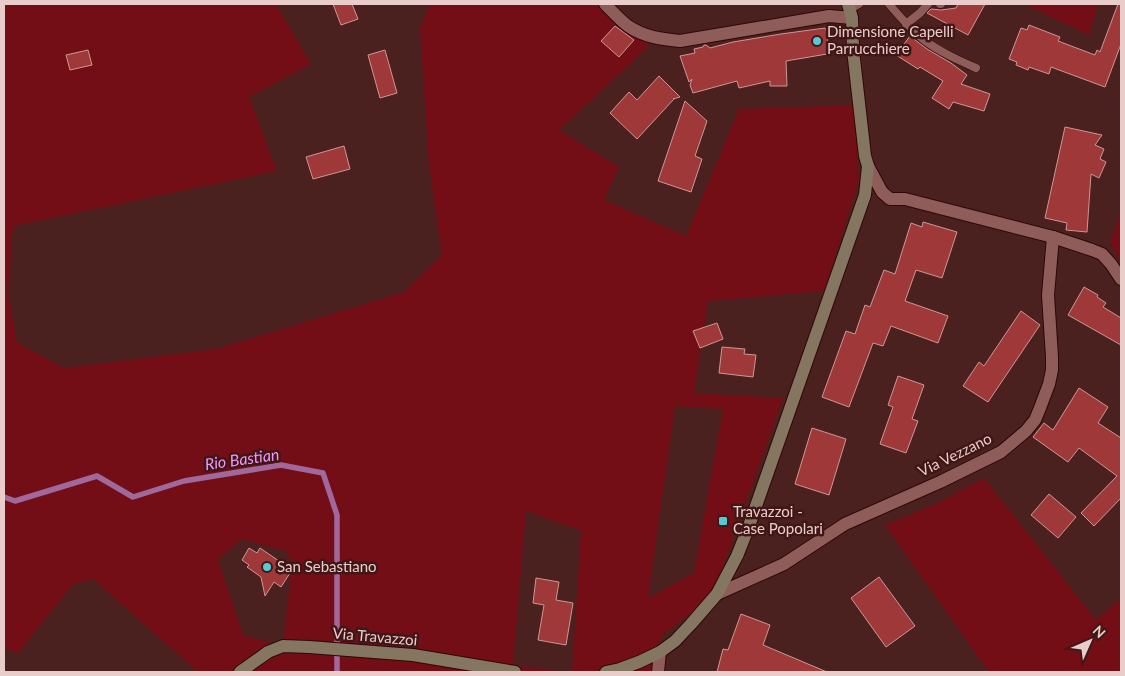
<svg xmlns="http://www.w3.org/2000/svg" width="1125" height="676" viewBox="0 0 1125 676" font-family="Lato,sans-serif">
<rect width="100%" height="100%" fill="#4b211f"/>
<g fill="#730e17" fill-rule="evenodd">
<path d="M4,4H276L311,64L249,97L277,171L13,226L8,293L17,343L64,368L216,349L404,292L442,255L429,166L420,28L430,4H608L649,46L559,130L619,167L604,200L686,236L739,109L855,105L859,181L824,291L708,301L694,393L783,398L717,584L698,608L662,635L651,672H572L581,531L526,511L513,665L563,672H197V671L93,579L73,584L18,653L4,648ZM675,406L723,409L694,573L648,598ZM241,539L286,551L292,562L283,646L243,635L218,560Z"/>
<path d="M1024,4H1098L1089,35Z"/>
<path d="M1121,209V263L1110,243Z"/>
<path d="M984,478L1096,620L1121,598V672H989L885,525L934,505Z"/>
</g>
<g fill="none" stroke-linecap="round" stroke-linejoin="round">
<path stroke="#a0689b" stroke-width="5.5" d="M4,497L15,501L97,476L133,497L184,481L281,465L323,473L337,515V672"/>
</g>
<g fill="#9f3838" stroke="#cd9894">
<path d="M333,4H352L358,19L341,25Z"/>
<path d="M958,4H985L968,35L927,13L931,9L941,10L956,8Z"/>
<path d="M1118,4H1121V44L1105,87L1051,67L1049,74L1029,67L1028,70L1016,65L1017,62L1009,59L1021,28L1027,30L1029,25L1060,37L1058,41L1095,55L1097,50L1100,52Z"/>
<path d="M615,26L634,40L619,57L601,41Z"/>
<path d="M825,28L826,30H828L827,54L786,61L787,86H770V81L739,88L737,81L693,93L690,85L692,79L689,82L680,56L695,53L694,49L703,47L704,45H706L710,48L733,42L781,34Z"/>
<path d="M910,36L927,49L951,63L967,75L961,84L990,94L984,111L953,102L949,109L932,98L943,81L920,67L918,69L896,55Z"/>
<path d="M88,50L92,65L70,70L66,55Z"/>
<path d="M385,50L397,93L380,98L368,55Z"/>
<path d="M659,76L680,97L673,99H674L637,139L610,113L629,92L637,100Z"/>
<path d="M685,101L707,121L695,156L702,159L691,192L658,181Z"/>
<path d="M1065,127L1102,135L1095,145L1104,149L1100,159L1106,162L1099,178L1091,174L1087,232L1066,230L1067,223L1045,218Z"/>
<path d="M344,146L350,169L313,179L306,157Z"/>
<path d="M923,222L957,232L942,278L916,270L905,301L948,316L938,343L891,326L883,346L873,343L849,407L822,397L846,331L855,334L865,305L870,307L884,270L895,274L911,223L922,227Z"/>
<path d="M1084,287L1098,295L1097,297L1106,303L1103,307L1121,318V345L1068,315Z"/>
<path d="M1021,311L1040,325L988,402L963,386L979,362L984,366Z"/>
<path d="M717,323L723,339L700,348L693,331Z"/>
<path d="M722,347L745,349L744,354L756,355L753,377L719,373Z"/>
<path d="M898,376L924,385L912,419L918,421L906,453L880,444L893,407L888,405Z"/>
<path d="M1079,388L1108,407L1098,423L1121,438V498L1094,526L1081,513L1117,476L1079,448L1068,462L1033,437L1044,423L1053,430Z"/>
<path d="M812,428L846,439L829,495L795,484Z"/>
<path d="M1049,494L1076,517L1058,538L1031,515Z"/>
<path d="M249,548L257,553L260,548L292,570L281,587L274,582L265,596L261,577L247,567L249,565L242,560Z"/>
<path d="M879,577L915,626L886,647L851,598Z"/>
<path d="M536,578L559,582L556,600L573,603L566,645L538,640L544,605L533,603Z"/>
<path d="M741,614L770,625L763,645L827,672H717L723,649L728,650Z"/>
</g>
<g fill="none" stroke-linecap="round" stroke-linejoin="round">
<defs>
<g id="lane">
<path d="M889,4C900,17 911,30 924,40C940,52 958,60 976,68"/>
<path d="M940,4H941"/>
<path d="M850,9L859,4"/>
<path d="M906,24L920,13L928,4"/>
</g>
<g id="street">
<path d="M605,4C612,11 620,20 628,26C644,37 661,39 680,41L829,16L852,18"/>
<path d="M868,166L882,192L890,199H905L1053,237L1092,250L1102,254L1111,264L1121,279"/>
<path d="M717,594L784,564L845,524L940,482L1001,452L1026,431L1035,420L1040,408L1049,384L1052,370V357L1048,295L1053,237"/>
<path d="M658,672L660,652"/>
</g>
<g id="secondary">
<path d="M240,672L268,652L283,646L309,647L413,655L515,672"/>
<path d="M606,672L620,669L639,662L660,652L675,641L691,624L717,594L737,556L749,526L865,195L868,166L865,156L853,50L852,18L848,4"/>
</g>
</defs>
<use href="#lane" stroke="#2f0708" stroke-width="9"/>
<use href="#street" stroke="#2f0708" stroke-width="14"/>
<use href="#secondary" stroke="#2f0708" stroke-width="14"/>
<use href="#lane" stroke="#8e5d5a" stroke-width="8"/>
<use href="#street" stroke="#8e5d5a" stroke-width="12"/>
<use href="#secondary" stroke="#857661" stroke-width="12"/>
</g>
<g fill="#52cbd7" stroke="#401716" stroke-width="2">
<circle cx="817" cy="41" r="5"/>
<rect x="718" y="516" width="10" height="10" rx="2.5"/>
<circle cx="267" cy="567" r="5"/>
</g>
<g text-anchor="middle" stroke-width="5" stroke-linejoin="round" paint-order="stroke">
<g font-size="15" fill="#e9cdca" stroke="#401716" text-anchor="start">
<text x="827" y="37">Dimensione Capelli<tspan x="827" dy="17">Parrucchiere</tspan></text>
<text x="733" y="517">Travazzoi -<tspan x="733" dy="17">Case Popolari</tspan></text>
<text x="277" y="572">San Sebastiano</text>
</g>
<g font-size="15" fill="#e9cdca" stroke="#401716">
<text transform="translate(955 455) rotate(-26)" y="5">Via Vezzano</text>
<text transform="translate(375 637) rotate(5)" y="5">Via Travazzoi</text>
</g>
<g font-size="16" font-style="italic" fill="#f296fb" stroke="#401716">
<text transform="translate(242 459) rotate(-8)" y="6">Rio Bastian</text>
</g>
</g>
<rect width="1125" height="676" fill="none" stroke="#e9cdca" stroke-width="10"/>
<g transform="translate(1090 641) rotate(45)" stroke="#401716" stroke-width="4" paint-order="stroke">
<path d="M0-4L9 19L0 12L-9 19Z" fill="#e9cdca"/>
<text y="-8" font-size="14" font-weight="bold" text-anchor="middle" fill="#e9cdca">N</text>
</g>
</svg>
